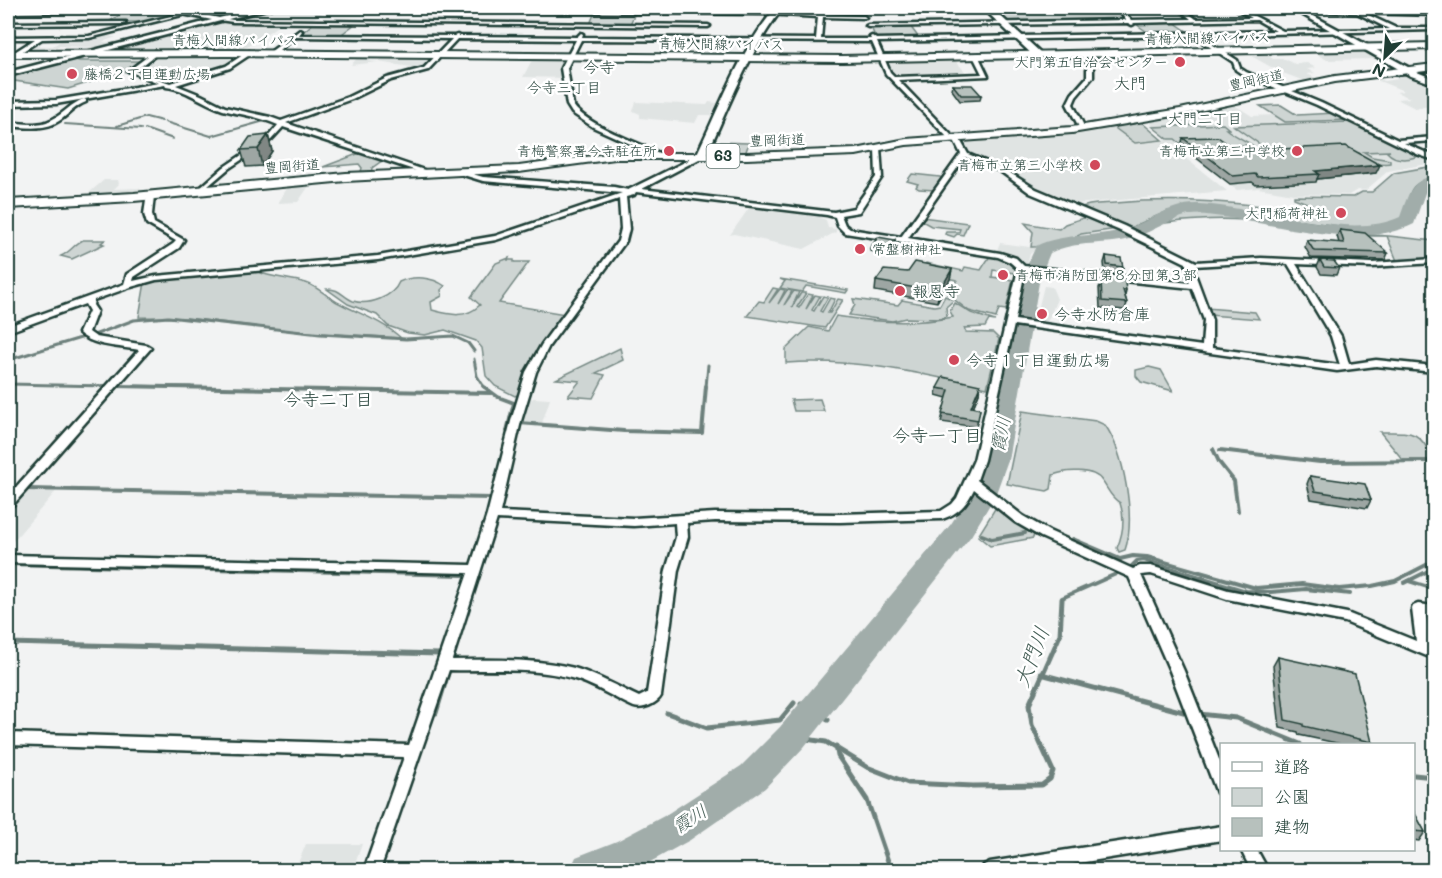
<svg xmlns="http://www.w3.org/2000/svg" width="1442" height="878" viewBox="0 0 1442 878" font-family="Mali,'Klee One',sans-serif">
<rect width="100%" height="100%" fill="#f2f3f3"/>
<filter id="ink" filterUnits="userSpaceOnUse"><feTurbulence type="fractalNoise" baseFrequency=".0167" numOctaves="2"/><feDisplacementMap in="SourceGraphic" scale="12" xChannelSelector="R" yChannelSelector="G"/><feConvolveMatrix kernelMatrix="1 2 1 2 8 2 1 2 1" color-interpolation-filters="sRGB"/></filter>
<g filter="url(#ink)">
<g fill="#e0e4e3">
<path d="M272,8H331L309,21L228,19Z"/>
<path d="M221,21L282,23L242,50L112,51V49Z"/>
<path d="M97,35L116,37L102,42L123,43L105,48L58,46L48,51H23L31,46H53L65,38Z"/>
<path d="M1358,51L1368,53L1380,59L1327,60L1313,52Z"/>
<path d="M1246,53H1269L1275,56H1269L1273,59H1285L1295,64L1307,63L1316,68L1307,69L1315,73L1307,74L1320,80L1310,83L1280,72Z"/>
<path d="M234,55L230,59H238L231,64L211,71L188,68L155,78L135,70L153,56Z"/>
<path d="M359,56H373L369,61L379,62L383,57L434,58L424,69L378,62L351,65Z"/>
<path d="M533,58L565,59L561,67L565,78L523,77Z"/>
<path d="M954,59L968,75L896,77L891,72L886,61Z"/>
<path d="M1402,73L1434,84V106L1415,108L1397,99L1410,98L1396,92L1404,91L1369,77L1372,76L1385,81L1398,79L1388,74Z"/>
<path d="M636,102L707,105L709,102L717,103L711,115H699L695,123L640,118V114L633,111Z"/>
<path d="M1231,103L1252,116L1274,115L1285,122L1349,120L1434,160L1433,163L1388,171L1366,190H1357L1349,195L1293,194L1258,188L1237,190L1175,144L1169,145L1227,191L1074,204L1032,188L1006,170L969,155L962,141L1140,121L1162,140L1168,139L1153,127L1149,119Z"/>
<path d="M104,180H118L119,184L114,189L140,188L133,195L83,198Z"/>
<path d="M291,183H311L298,202L277,203Z"/>
<path d="M749,208L819,217L826,220L828,228L836,229V232L804,249L734,234L730,235Z"/>
<path d="M1000,243L1037,248L1030,254L1027,265L1012,257L996,252Z"/>
<path d="M1044,286L1052,287L1057,299L1046,325L1037,323L1036,318Z"/>
<path d="M534,398L550,399L542,423L520,422L528,400Z"/>
<path d="M25,489L57,490L8,547V509Z"/>
<path d="M306,844H362L353,870H295Z"/>
</g>
<g fill="#ced5d3" stroke="#768984" stroke-width="1.5">
<path d="M598,8H721L714,12L599,10Z"/>
<path d="M996,8H1117L1125,20L1009,23L995,11Z"/>
<path d="M127,11H167L180,13L146,22H108Z"/>
<path d="M595,12L635,13L630,24H590Z"/>
<path d="M1172,21L1190,33L1150,34L1133,22Z"/>
<path d="M314,23H354L355,24L339,36L299,35Z"/>
<path d="M910,26L919,38L876,39L871,27Z"/>
<path d="M70,59L80,61H140L127,71L68,89L8,80V75Z"/>
<path d="M1281,105L1297,115L1336,113L1349,120L1285,122L1260,106Z"/>
<path d="M1140,121L1162,140L1135,143L1112,126L1106,127Z"/>
<path d="M1349,122C1362,128 1411,149 1416,157C1406,160 1395,161 1387,152L1390,151L1364,152L1372,157L1390,160V163C1378,165 1366,162 1359,153L1275,155L1234,126Z"/>
<path d="M1223,124L1229,129H1226C1233,135 1243,139 1252,145L1224,146L1219,142L1181,144L1175,139H1168L1153,127Z"/>
<path d="M717,142L749,143L745,154H719L712,151Z"/>
<path d="M360,153L383,160L372,168L371,174L360,175L362,168L359,164L323,167Z"/>
<path d="M1434,166V177C1401,185 1414,199 1399,221L1380,227L1354,228L1200,207L1168,211L1130,228L1080,208C1088,203 1104,204 1115,203C1180,197 1242,203 1307,211L1317,207L1294,198V196L1353,197L1362,192H1372L1394,173Z"/>
<path d="M912,174L940,177L943,179L935,190L919,189L916,187L918,184L907,181Z"/>
<path d="M1211,213L1338,233L1389,236L1434,241V259L1397,261L1387,236C1338,237 1292,223 1244,220C1218,218 1191,220 1165,223L1185,214Z"/>
<path d="M922,217L968,223L963,235L957,234L954,237L945,234L946,232H959L960,229L931,226L920,220Z"/>
<path d="M1086,217L1118,229L1081,234C1076,238 1038,248 1031,247L1033,232L1025,223L1059,229L1065,224Z"/>
<path d="M83,240H105L101,243L104,244L72,259L61,256C71,252 74,244 83,240Z"/>
<path d="M990,256L1004,259L1016,268L1015,273L993,270L992,277L1013,280L1006,310L999,309L996,318L969,311L947,294L957,280L931,275L924,265L926,263L963,271L965,267L981,270Z"/>
<path d="M509,258L508,260H514V262H529L499,303L565,314C544,341 529,360 520,394L515,396L495,386L486,376L482,348L476,341L445,330L425,335L408,333L388,326L377,315L348,304L327,289C339,288 343,297 353,301C369,306 393,297 399,282C414,275 432,277 445,286L441,290L442,296L431,302L432,310C451,315 465,319 480,305L471,297L496,263Z"/>
<path d="M256,271C271,278 289,278 306,283C318,287 326,296 337,302C360,314 382,321 401,338L293,331L187,318L139,317L145,282Z"/>
<path d="M780,279L848,290L846,293L806,286L802,292L780,288L785,281Z"/>
<path d="M773,288L778,289L769,303L780,289L785,290L778,304L787,290L792,291L784,305L794,291L799,292L792,307L801,293H806L797,307L799,308L808,294L813,295L806,309L815,295L820,296L812,310L814,311L823,296L828,297L820,311L822,312L830,298L835,299L828,313H830L838,299L843,300L825,328L747,316L759,301L764,302Z"/>
<path d="M945,296L954,300L946,307L947,316L940,319L906,318L892,321L849,315L855,305L853,299L898,305L902,300L934,306L940,305Z"/>
<path d="M955,303L971,313L995,321L989,320L985,327L964,328L966,332L993,333L999,339L987,388C921,373 854,358 786,363V349L809,327L828,331L836,316C873,322 915,325 953,317L950,311Z"/>
<path d="M1206,308L1255,312L1259,319L1209,315Z"/>
<path d="M620,348L623,360L596,373L605,375L593,398L568,396L580,381L556,379Z"/>
<path d="M1149,367L1161,370L1173,391L1141,382L1136,376V370Z"/>
<path d="M820,399L824,411H794L791,400Z"/>
<path d="M1022,411L1096,421L1105,425C1124,452 1136,518 1125,550L1119,552L1117,548C1123,534 1125,518 1120,503C1110,497 1109,490 1102,481C1094,468 1065,470 1053,475L1051,489L1047,491L1007,484Z"/>
<path d="M1380,432C1411,432 1420,429 1433,460H1403Z"/>
<path d="M996,507L1034,534L1033,538L990,546L978,536Z"/>
</g>
<g fill="none" stroke-linecap="round" stroke-linejoin="round">
<g stroke="#6d807b" stroke-width="2">
<path d="M165,122L211,136L268,120"/>
<path d="M65,124L141,129"/>
<path d="M117,126L146,117L162,121"/>
<path d="M145,129L173,139"/>
</g>
<g stroke="#6d807b" stroke-width="3">
<path d="M1386,229L1390,231"/>
<path d="M94,335L134,320L168,317L320,334L406,339L453,336L468,343L474,351"/>
<path d="M89,341L99,342"/>
<path d="M474,359L477,376L484,387"/>
<path d="M8,360L84,337"/>
<path d="M8,384L107,386"/>
<path d="M116,386L191,387"/>
<path d="M706,387L708,365"/>
</g>
<g stroke="#6d807b" stroke-width="4">
<path d="M102,386H107"/>
<path d="M116,386L491,393"/>
<path d="M483,386L498,397L514,403L507,431"/>
<path d="M519,423L624,431L702,433L706,386"/>
<path d="M1213,449L1219,462L1234,481L1238,511"/>
<path d="M1430,449L1434,460"/>
<path d="M1220,450L1320,462L1434,461"/>
<path d="M8,488H12"/>
<path d="M27,489L491,498"/>
<path d="M966,523L974,528"/>
<path d="M982,535L992,539L1025,533"/>
<path d="M1073,539L1120,559"/>
<path d="M8,564L463,575"/>
<path d="M1132,566L1137,561L1144,560L1246,591L1271,592L1306,589L1350,594"/>
<path d="M1409,581L1434,589"/>
<path d="M1404,583L1434,568"/>
<path d="M1062,601V598L1116,574L1120,559L1133,556L1147,557L1256,588L1302,584L1339,589L1372,586L1395,581L1434,561"/>
</g>
<g stroke="#6d807b" stroke-width="5">
<path d="M8,643L440,654"/>
<path d="M1041,674L1191,714"/>
<path d="M801,704L828,720"/>
<path d="M436,713L449,670"/>
<path d="M667,713L707,728L780,720L794,703"/>
<path d="M1199,714L1236,718L1300,744"/>
<path d="M792,737L826,742L867,767L908,783L973,786L1042,785L1050,779L1053,771L1032,725L1029,705L1060,635L1062,599"/>
<path d="M836,746L838,756L867,800L891,870"/>
<path d="M1414,775L1434,777"/>
</g>
<path fill="#a1adaa" fill-rule="evenodd" d="M1434,175V185L1425,193L1414,224C1355,253 1260,218 1195,214C1172,217 1155,231 1133,238C1106,246 1076,240 1050,253L1040,277L1008,460L995,496L971,536L804,747L765,788L690,840L643,866L632,870H570L576,857L617,841L664,816L741,766L780,727L951,524L969,496L984,460L1022,277L1036,246C1065,232 1095,238 1125,229C1150,222 1170,203 1198,204C1254,206 1351,241 1400,217C1408,196 1410,181 1434,175Z"/>
<defs>
<g id="street">
<path d="M28,8H33L8,16V14Z"/>
<path d="M204,8H210L89,38L42,39L15,56L13,53L35,39H8V37L89,36Z"/>
<path d="M329,8L765,12L864,16L866,18L823,17L821,39H871L870,37L872,36L876,39L1276,31L1257,20L1133,23L1134,24L1132,25L1128,23L868,27L866,26L868,25L1126,20L1117,8H1121L1131,20L1191,19L1178,8H1182L1196,19L1252,18L1235,8H1239L1283,31L1389,29L1357,13L1295,10L1297,8L1434,13V15L1364,13L1396,28H1434V30L1199,36L1237,60L1240,68L1246,72L1321,103L1398,140L1434,137V141L1404,143L1434,156V160L1419,155L1317,105L1242,74L1236,70L1233,62L1193,36L877,42L890,72L895,77L982,74L973,56L978,55L988,76L898,80L954,138H959L968,154L1004,169L1036,189L1124,226L1196,262L1261,258L1372,263L1434,259V263L1372,267L1296,264L1341,336L1349,364L1376,360L1434,366V372L1376,366L1337,371L1014,325L984,460L977,480L1023,516L1049,531L1133,569L1140,566H1151L1228,590L1347,613L1416,641L1412,609L1413,606L1418,604L1434,606V616L1426,615L1430,636L1429,646L1434,649V659L1345,622L1227,599L1151,574L1141,575L1184,671L1222,767V795L1217,793L1170,671L1129,577L1041,537L1015,522L974,489C967,504 958,514 942,519L840,522L715,521L687,523L688,537L678,570L661,696C657,704 642,710 634,707C614,698 595,685 575,679C534,667 491,671 449,670L380,870H364L404,757L8,745V733L409,745L468,573L8,563V555L471,565L487,515L511,421L526,372L542,344L618,241L621,229L619,199L496,240L378,260L156,280L131,287L94,300L93,305L97,311L89,332L96,337L146,345L151,348L12,506L8,507V496L139,350C120,346 94,347 79,333L89,311L85,304L11,331L8,332V326L124,284L127,274L173,244L176,241L147,224L144,214L147,194L154,196L152,214L154,223L184,240L179,248L134,277L133,281L156,276L378,256L495,236L622,193L483,181L457,173L456,172L459,170L483,177L614,187L628,190L701,154L703,155V157L642,189L834,212L854,208L876,177L875,148L880,147L882,177L859,212L841,215L845,225L850,229L901,237L959,156L961,154L954,140H950L886,74L872,42L581,40L567,68L573,105C587,126 638,142 661,154L662,155L659,157L593,127L572,113L567,105L561,68L576,40L457,39L428,70L391,80L352,99L286,123L430,172V174H426L283,127L271,140L228,169L201,192L197,190L199,189L224,167L267,138L278,125C261,117 242,115 223,110C204,104 186,89 166,87L165,85L56,104L8,105V101L56,100L159,83L128,71L155,51L157,54L135,71L170,83L226,66L249,51L251,54L230,68L176,85L201,95L225,107L270,117L281,121L348,97L387,78L424,68L452,39L295,37L274,54H270V52L300,30L302,31L299,35L454,36L457,35L459,36L577,37L581,33L583,34L582,37L816,39L818,17L765,14L331,10ZM965,157L1000,171L1030,193L1118,230L1186,263L1187,274L1190,283L1024,266L1016,258L1000,253L908,238ZM636,192L827,215L835,217L838,226L845,233L998,257L1010,262L1018,269L974,460L957,498L952,504L941,511L840,514L715,513L634,518L500,512L521,421L536,372L549,346L626,241L629,229L626,197L634,195ZM1261,262L1288,264L1331,336L1340,365L1212,348V320L1195,274L1194,266ZM1025,271L1192,288L1204,320L1202,346L1015,320ZM497,519L634,526L675,523L676,537L666,570L647,693L639,697C618,687 597,675 574,668C535,658 493,660 452,660Z"/>
<path d="M860,8L991,10L993,11L991,12L858,10Z"/>
<path d="M221,18L233,20L708,25L710,26L708,27L233,22L219,20Z"/>
<path d="M126,22L124,24L8,25V23Z"/>
<path d="M1081,52L1093,61V77L1076,97L1073,104L1085,128L1082,130L1080,129L1067,104L1072,94L1087,77V62L1079,55Z"/>
<path d="M84,99L86,100V102C75,106 68,115 59,121C44,131 24,127 8,126V122C22,123 38,127 51,120C64,114 71,103 84,99Z"/>
<path d="M1222,826V840L1035,870H982L984,865L990,862Z"/>
<path d="M1241,850H1257L1268,870H1251Z"/>
</g>
<g id="secondary">
<path d="M170,8L219,18L260,8H271L8,76V72L212,20L167,11L8,13V9Z"/>
<path d="M776,8H783C749,51 729,106 706,156L697,158L696,156C719,109 742,46 776,8Z"/>
<path d="M989,8H995V11L1041,53V57H1035L988,13Z"/>
<path d="M1291,8H1299L1417,72L1434,79V84L1411,76Z"/>
</g>
<g id="primary">
<path d="M1434,43V49L842,62L227,56L8,57V51L227,50L842,56Z"/>
<path d="M1434,64V70L1335,82L1180,115L1072,133L906,145L856,155L747,159H615L519,172L346,181L134,201L8,208V200L134,193L346,173L519,166L615,153H747L856,149L906,139L1072,127L1180,109L1335,76Z"/>
</g>
</defs>
<use href="#street" stroke="#1f3d34" stroke-width="5"/>
<use href="#secondary" stroke="#1f3d34" stroke-width="5"/>
<use href="#primary" stroke="#1f3d34" stroke-width="4"/>
<use href="#street" fill="#fff" fill-rule="evenodd"/>
<use href="#secondary" fill="#fff" fill-rule="evenodd"/>
<use href="#primary" fill="#fff" fill-rule="evenodd"/>
</g>
<g fill="#9da6a3" stroke="#1f3d34" stroke-width="1.5">
<path d="M953,85L981,95L980,100L960,101L952,90Z"/>
<path d="M268,135L272,151L262,166L246,167L241,150Z"/>
<path d="M1183,138L1237,151L1376,173L1317,179L1316,182L1256,185L1252,182L1230,184L1181,146Z"/>
<path d="M1340,230L1388,253L1385,260L1311,258L1305,247L1307,240L1339,243L1337,236Z"/>
<path d="M895,240V243L887,255L870,251V248Z"/>
<path d="M1106,256L1123,267L1121,274L1105,272L1104,263Z"/>
<path d="M1320,260L1339,268L1336,275L1321,274L1317,267Z"/>
<path d="M952,269L950,279L937,302L875,291L876,281L908,272Z"/>
<path d="M1108,275L1126,290L1125,296L1127,303L1125,310L1100,308L1099,288L1101,281L1107,282Z"/>
<path d="M937,388L979,393L973,407L980,409L976,427L941,422L947,398L936,395Z"/>
<path d="M1310,476L1371,500L1367,508L1311,499L1307,484Z"/>
<path d="M1278,657L1372,742L1371,744H1341L1299,735L1298,732L1280,728L1273,666Z"/>
<path d="M1413,810L1425,832L1419,841L1413,840Z"/>
</g>
<g fill="#808784" stroke="#1f3d34" stroke-width="1.5">
<path d="M268,135L272,151L262,166L258,149Z"/>
<path d="M1380,165L1376,173L1317,179L1319,174L1315,171Z"/>
<path d="M895,240V243L887,255V251Z"/>
<path d="M952,269L950,279L937,302L939,292Z"/>
<path d="M980,385L979,393L970,415L971,407Z"/>
</g>
<g fill="#b7c1bd" stroke="#1f3d34" stroke-width="1.5">
<path d="M953,85H972L981,95H961Z"/>
<path d="M268,135L258,149L241,150L250,137Z"/>
<path d="M1218,137L1237,151L1346,146L1380,165L1315,171L1319,174L1258,177L1255,174L1233,176L1183,138Z"/>
<path d="M1340,230L1365,233L1388,253L1314,251L1307,240L1344,243Z"/>
<path d="M878,237L895,240L887,251L870,248Z"/>
<path d="M1106,256L1121,258L1123,267L1107,265Z"/>
<path d="M1320,260L1334,261L1339,268L1324,267Z"/>
<path d="M915,262L952,269L939,292L876,281L884,270L908,272Z"/>
<path d="M1108,275L1124,276L1126,290H1123L1127,303L1102,301L1101,281L1109,282Z"/>
<path d="M943,377L980,385L971,407L980,409L978,420L942,414L949,390L937,388Z"/>
<path d="M1310,476L1365,484L1371,500L1315,491Z"/>
<path d="M1278,657L1355,674L1372,742L1303,726V724L1285,720Z"/>
<path d="M1413,810L1425,832L1413,831Z"/>
</g>
</g>
<g fill="#d1495b" stroke="#fff" stroke-width="2">
<circle cx="1180" cy="62" r="6"/>
<circle cx="72" cy="74" r="6"/>
<circle cx="669" cy="151" r="6"/>
<circle cx="1297" cy="151" r="6"/>
<circle cx="1095" cy="165" r="6"/>
<circle cx="1341" cy="213" r="6"/>
<circle cx="860" cy="249" r="6"/>
<circle cx="1003" cy="275" r="6"/>
<circle cx="900" cy="291" r="6"/>
<circle cx="1042" cy="314" r="6"/>
<circle cx="954" cy="360" r="6"/>
</g>
<g text-anchor="middle" stroke-width="5" stroke-linejoin="round" paint-order="stroke">
<g font-size="14" fill="#1f3d34" stroke="#fff">
<text transform="translate(1207 38) rotate(-1)" y="5">青梅入間線バイパス</text>
<text x="235" y="45">青梅入間線バイパス</text>
<text transform="translate(721 44) rotate(1)" y="5">青梅入間線バイパス</text>
<text transform="translate(1256 80) rotate(-12)" y="5">豊岡街道</text>
<text transform="translate(777 140) rotate(-2)" y="5">豊岡街道</text>
<text transform="translate(292 166) rotate(-4)" y="5">豊岡街道</text>
</g>
<g font-size="14" fill="#1f3d34" stroke="#fff" text-anchor="end">
<text x="1168" y="67">大門第五自治会センター</text>
<text x="84" y="79" text-anchor="start">藤橋２丁目運動広場</text>
<text x="657" y="156">青梅警察署今寺駐在所</text>
<text x="1285" y="156">青梅市立第三中学校</text>
<text x="1083" y="170">青梅市立第三小学校</text>
<text x="1329" y="218">大門稲荷神社</text>
<text x="872" y="254" text-anchor="start">常盤樹神社</text>
<text x="1015" y="280" text-anchor="start">青梅市消防団第８分団第３部</text>
</g>
<g font-size="15" fill="#1f3d34" stroke="#fff">
<text x="564" y="93">今寺三丁目</text>
<text x="1205" y="124">大門二丁目</text>
</g>
<rect fill="#fff" stroke="#627771" stroke-width="1.5" x="706.5" y="144" width="33" height="24" rx="4.5"/>
<g font-size="15" font-weight="bold" fill="#1f3d34">
<text x="723" y="161">63</text>
</g>
<g font-size="16" fill="#1f3d34" stroke="#fff">
<text x="599" y="73">今寺</text>
<text x="1130" y="89">大門</text>
</g>
<g font-size="16" fill="#1f3d34" stroke="#fff" text-anchor="start">
<text x="912" y="297">報恩寺</text>
<text x="1054" y="320">今寺水防倉庫</text>
<text x="966" y="366">今寺１丁目運動広場</text>
</g>
<g font-size="18" fill="#1f3d34" stroke="#fff">
<text x="328" y="406">今寺二丁目</text>
<text x="937" y="442">今寺一丁目</text>
</g>
<g font-size="18" font-style="italic" fill="#465f57" stroke="#fff">
<text transform="translate(1001 434) rotate(-79)" y="6">霞川</text>
<text transform="translate(690 819) rotate(-32)" y="6">霞川</text>
</g>
<g font-size="21" font-style="italic" fill="#465f57" stroke="#fff">
<text transform="translate(1032 657) rotate(-69)" y="7">大門川</text>
</g>
</g>
<rect width="1442" height="878" fill="none" stroke="#fff" stroke-width="30"/>
<rect x="15" y="15" width="1412" height="848" fill="none" stroke="#1f3d34" stroke-width="2" filter="url(#ink)"/>
<rect x="1220" y="743" width="195" height="108" fill="#ffffff" stroke="#a5b1ae" stroke-width="1.5"/>
<rect x="1232" y="762" width="30" height="9" fill="#ffffff" stroke="#a5b1ae" stroke-width="1.5"/>
<text x="1274" y="773" font-size="18" fill="#1f3d34">道路</text>
<rect x="1232" y="788" width="30" height="18" fill="#ced5d3" stroke="#a5b1ae" stroke-width="1.5"/>
<text x="1274" y="803" font-size="18" fill="#1f3d34">公園</text>
<rect x="1232" y="818" width="30" height="18" fill="#b7c1bd" stroke="#a5b1ae" stroke-width="1.5"/>
<text x="1274" y="833" font-size="18" fill="#1f3d34">建物</text>
<g transform="translate(1385 57) rotate(205)" stroke="#ffffff" stroke-width="4.5" paint-order="stroke">
<path d="M0-4.5L10 22L0 15L-10 22Z" fill="#1f3d34"/>
<text y="-9" font-size="16" font-weight="bold" text-anchor="middle" fill="#1f3d34">N</text>
</g>
</svg>
